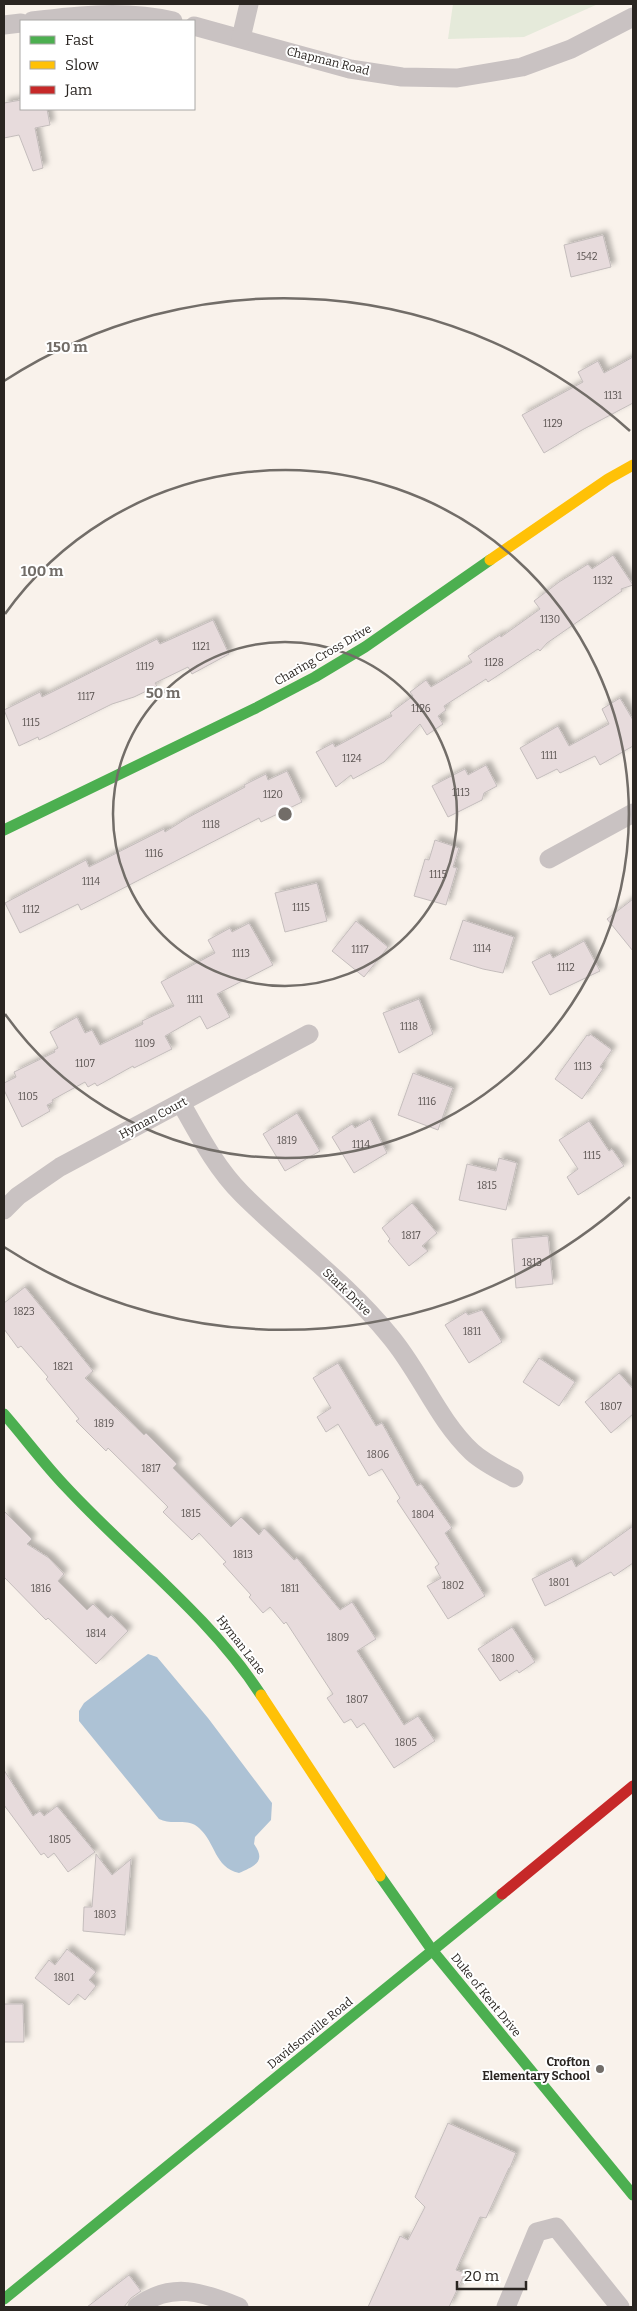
<svg xmlns="http://www.w3.org/2000/svg" width="637" height="2311" viewBox="0 0 637 2311" font-family="Bitter,serif">
<defs>
<filter id="shadow"><feDropShadow dx="4.5" dy="-4.5" stdDeviation="2.5" flood-color="#0004"/></filter>
</defs>
<rect width="100%" height="100%" fill="#f9f2eb"/>
<path fill="#e5eada" d="M453,4H598L524,37L448,39Z"/>
<path fill="#adc2d5" d="M148,1654L157,1657L208,1718L272,1803L271,1820L255,1837L254,1844C267,1862 254,1866 239,1873C214,1867 216,1843 199,1828C188,1817 172,1826 159,1819L79,1721V1711L84,1703Z"/>
<g fill="#e7dbdc" stroke="#c4bdbc" filter="url(#shadow)">
<path d="M21,100V109H47L50,125L35,128L43,168L33,171L19,135L4,138V103Z"/>
<path d="M603,235L611,267L571,277L564,245Z"/>
<path d="M633,357V403L582,430L544,453L522,415L583,382L578,372L598,361L604,373Z"/>
<path d="M613,555L633,585L621,589L622,591L547,643L540,651L538,649L488,682L486,679L444,706L446,710L438,716L443,724L427,735L420,724L384,762L353,779L351,775L336,787L316,752L333,743L335,747L392,716L390,713L413,696L410,692L426,680L431,687L472,662L468,656L500,635L501,637L540,609L534,601L559,582L588,564L592,569Z"/>
<path d="M213,620L229,654L192,674L188,667L155,683L157,686L134,697L112,704L39,740L38,737L19,746L4,710L40,692L42,697L157,639L160,644Z"/>
<path d="M620,698L633,720V746L600,765L595,756L560,773L557,769L537,779L520,748L558,726L569,746L609,724L602,709Z"/>
<path d="M486,765L497,786L484,793L482,800L448,817L432,786L465,769L468,775Z"/>
<path d="M287,771L302,802L261,822L259,818L81,910L78,904L20,933L5,903L86,860L89,867L164,829L165,832L187,818L245,787L244,785L266,774L268,780Z"/>
<path d="M435,840L459,848L453,867L457,868L446,905L414,896L425,859L429,860Z"/>
<path d="M317,883L327,921L285,932L275,893Z"/>
<path d="M633,899V951L607,919Z"/>
<path d="M463,920L514,937L503,973L483,969L450,959Z"/>
<path d="M356,921L388,947L364,977L332,951Z"/>
<path d="M249,923L273,965L217,994L230,1017L207,1029L200,1016L165,1036L172,1049L134,1068L133,1066L97,1086L95,1083L88,1087L85,1082L52,1100L53,1102L47,1105L50,1111L22,1127L4,1090V1083L16,1077L14,1072L55,1052L54,1050L58,1048L50,1032L77,1017L85,1033L92,1030L100,1045L143,1024L142,1021L174,1006L161,982L215,953L208,940L230,928L232,932Z"/>
<path d="M584,941L600,971L550,995L532,962L550,953L553,958Z"/>
<path d="M419,999L433,1034L399,1053L383,1013Z"/>
<path d="M590,1034L612,1050L600,1067L603,1069L582,1099L555,1079L587,1035L589,1036Z"/>
<path d="M413,1073L453,1088L438,1130L398,1115Z"/>
<path d="M297,1113L320,1151L285,1171L263,1134Z"/>
<path d="M370,1119L387,1153L354,1173L332,1137L352,1124L355,1128Z"/>
<path d="M589,1121L609,1151L612,1149L624,1166L578,1195L567,1177L578,1169L559,1140Z"/>
<path d="M499,1158L517,1163L506,1210L459,1200L467,1164L496,1171Z"/>
<path d="M412,1203L437,1233L422,1246L428,1251L409,1266L388,1241L390,1239L382,1228Z"/>
<path d="M548,1236L553,1284L516,1288L512,1239Z"/>
<path d="M25,1287L93,1371L85,1378L144,1435L146,1433L177,1464L173,1468L231,1527L241,1517L259,1535L264,1528L294,1560L297,1558L340,1610L352,1602L376,1639L357,1651L404,1725L418,1716L435,1741L394,1768L364,1723L357,1728L351,1719L344,1723L327,1698L333,1694L286,1622L284,1624L270,1607L263,1613L249,1597L251,1595L223,1564L226,1562L199,1533L192,1540L163,1512L168,1507L108,1448L106,1451L76,1421L79,1419L46,1379L48,1377L21,1346L18,1348L4,1329V1303Z"/>
<path d="M482,1310L502,1342L469,1363L445,1325L466,1312L468,1315Z"/>
<path d="M539,1358L575,1382L559,1406L523,1382Z"/>
<path d="M338,1363L376,1426L382,1423L417,1486L421,1484L452,1528L445,1533L485,1596L448,1619L427,1586L441,1578L435,1567L439,1564L397,1501L400,1498L382,1469L369,1476L338,1424L326,1432L317,1417L331,1408L313,1378Z"/>
<path d="M619,1373L633,1389V1414L611,1433L585,1402Z"/>
<path d="M4,1511L32,1539L27,1544L49,1558L64,1574L58,1581L87,1610L93,1604L108,1618L111,1615L128,1631L96,1664L48,1618L46,1620L4,1577Z"/>
<path d="M633,1526V1563L614,1576L611,1572L545,1606L532,1579L572,1559L576,1567Z"/>
<path d="M512,1627L535,1662L519,1673L517,1670L500,1681L478,1649Z"/>
<path d="M4,1770L33,1816L40,1811L44,1816L57,1806L95,1852L68,1872L54,1853L48,1858L44,1853L41,1855L4,1805Z"/>
<path d="M96,1854L112,1875L131,1859L125,1935L83,1931L84,1907H92Z"/>
<path d="M67,1949L96,1972L89,1980L96,1986L85,2000L78,1994L69,2005L35,1978L49,1960L55,1965Z"/>
<path d="M4,2004H23L24,2042H4Z"/>
<path d="M448,2123L516,2153L510,2168H509L486,2218L480,2217L456,2270L465,2273L449,2307H368L400,2236L408,2240L425,2207L415,2197Z"/>
<path d="M129,2275L141,2291L131,2298L124,2307H87Z"/>
</g>
<g fill="none" stroke-linecap="round" stroke-linejoin="round">
<g stroke="#c9c2c2" stroke-width="19">
<path d="M32,21C79,15 127,10 173,21"/>
<path d="M4,25L21,23"/>
<path d="M194,26L350,69L402,77L457,78L522,67L571,49L633,17"/>
<path d="M241,38L249,4"/>
<path d="M549,859L633,813"/>
<path d="M181,1103C199,1135 216,1168 242,1194C290,1242 346,1282 389,1335C420,1371 437,1419 472,1452C484,1463 499,1470 514,1478"/>
<path d="M4,1210L18,1196L60,1167L309,1034"/>
<path d="M137,2307C171,2281 203,2292 239,2307"/>
<path d="M506,2307L537,2232L556,2227L620,2307"/>
</g>
<g stroke="#4caf50" stroke-width="11">
<path d="M4,830L256,708L315,677L365,647L490,560"/>
<path d="M4,1414C25,1438 44,1464 66,1487C131,1557 208,1614 261,1695"/>
<path d="M380,1876L432,1950L633,2195"/>
<path d="M4,2299L502,1894"/>
</g>
<g stroke="#ffc107" stroke-width="11">
<path d="M490,560L608,479L633,465"/>
<path d="M261,1695L380,1876"/>
</g>
<path stroke="#c62828" stroke-width="11" d="M502,1894L633,1786"/>
</g>
<g fill="none" stroke="#726d68" stroke-width="2.5">
<circle cx="285" cy="814" r="172"/>
<path d="M5 614A344 344 0 1 1 5 1014"/>
<path d="M630 1197A516 516 0 0 1 4 1247M4 381A516 516 0 0 1 630 431"/>
</g>
<circle fill="#726d68" stroke="#fff" stroke-width="2" cx="600" cy="2069" r="5"/>
<g text-anchor="middle" stroke-width="4" stroke-linejoin="round" paint-order="stroke">
<g font-size="10" fill="#595250">
<text x="587" y="260">1542</text>
<text x="613" y="399">1131</text>
<text x="553" y="427">1129</text>
<text x="603" y="584">1132</text>
<text x="550" y="623">1130</text>
<text x="201" y="650">1121</text>
<text x="494" y="666">1128</text>
<text x="145" y="670">1119</text>
<text x="86" y="700">1117</text>
<text x="421" y="712">1126</text>
<text x="31" y="726">1115</text>
<text x="549" y="759">1111</text>
<text x="352" y="762">1124</text>
<text x="461" y="796">1113</text>
<text x="273" y="798">1120</text>
<text x="211" y="828">1118</text>
<text x="154" y="857">1116</text>
<text x="438" y="878">1115</text>
<text x="91" y="885">1114</text>
<text x="301" y="911">1115</text>
<text x="31" y="913">1112</text>
<text x="482" y="952">1114</text>
<text x="360" y="953">1117</text>
<text x="241" y="957">1113</text>
<text x="566" y="971">1112</text>
<text x="195" y="1003">1111</text>
<text x="409" y="1030">1118</text>
<text x="145" y="1047">1109</text>
<text x="85" y="1067">1107</text>
<text x="583" y="1070">1113</text>
<text x="28" y="1100">1105</text>
<text x="427" y="1105">1116</text>
<text x="287" y="1144">1819</text>
<text x="361" y="1148">1114</text>
<text x="592" y="1159">1115</text>
<text x="487" y="1189">1815</text>
<text x="411" y="1239">1817</text>
<text x="532" y="1266">1813</text>
<text x="24" y="1315">1823</text>
<text x="472" y="1335">1811</text>
<text x="63" y="1370">1821</text>
<text x="611" y="1410">1807</text>
<text x="104" y="1427">1819</text>
<text x="378" y="1458">1806</text>
<text x="151" y="1472">1817</text>
<text x="191" y="1517">1815</text>
<text x="423" y="1518">1804</text>
<text x="243" y="1558">1813</text>
<text x="559" y="1586">1801</text>
<text x="453" y="1589">1802</text>
<text x="41" y="1592">1816</text>
<text x="290" y="1592">1811</text>
<text x="96" y="1637">1814</text>
<text x="338" y="1641">1809</text>
<text x="503" y="1662">1800</text>
<text x="357" y="1703">1807</text>
<text x="406" y="1746">1805</text>
<text x="60" y="1843">1805</text>
<text x="105" y="1918">1803</text>
<text x="64" y="1981">1801</text>
</g>
<g font-size="12" fill="#2a2521" stroke="#fff">
<text transform="translate(328 61) rotate(14)" y="4">Chapman Road</text>
<text transform="translate(323 655) rotate(-30)" y="4">Charing Cross Drive</text>
<text transform="translate(153 1118) rotate(-28)" y="4">Hyman Court</text>
<text transform="translate(347 1292) rotate(44)" y="4">Stark Drive</text>
<text transform="translate(241 1645) rotate(52)" y="4">Hyman Lane</text>
<text transform="translate(486 1995) rotate(51)" y="4">Duke of Kent Drive</text>
<text transform="translate(310 2033) rotate(-39)" y="4">Davidsonville Road</text>
</g>
<g font-size="12" font-weight="bold" fill="#2a2521" stroke="#fff" text-anchor="end">
<text x="590" y="2066">Crofton<tspan x="590" dy="14">Elementary School</tspan></text>
</g>
</g>
<circle cx="285" cy="814" r="8" fill="#726d68" stroke="#fff" stroke-width="2.5"/>
<g font-size="15" text-anchor="middle" font-weight="bold" fill="#726d68" stroke="#fff" stroke-width="4" stroke-linejoin="round" paint-order="stroke">
<text x="67" y="352">150 m</text>
<text x="42" y="576">100 m</text>
<text x="163" y="698">50 m</text>
</g>
<rect width="637" height="2311" fill="none" stroke="#2a2521" stroke-width="10"/>
<rect x="20" y="20" width="175" height="90" fill="#ffffff" stroke="#aaa8a6"/>
<rect x="30" y="36" width="25" height="8" fill="#4caf50" stroke="#aaa8a6"/>
<text x="65" y="45" font-size="15" fill="#2a2521">Fast</text>
<rect x="30" y="61" width="25" height="8" fill="#ffc107" stroke="#aaa8a6"/>
<text x="65" y="70" font-size="15" fill="#2a2521">Slow</text>
<rect x="30" y="86" width="25" height="8" fill="#c62828" stroke="#aaa8a6"/>
<text x="65" y="95" font-size="15" fill="#2a2521">Jam</text>
<path d="M457 2281v8h69v-8" fill="none" stroke="#2a2521" stroke-width="2.5"/>
<text x="464" y="2281" font-size="15" fill="#2a2521" stroke="#ffffff" stroke-width="4" paint-order="stroke">20 m</text>
</svg>
